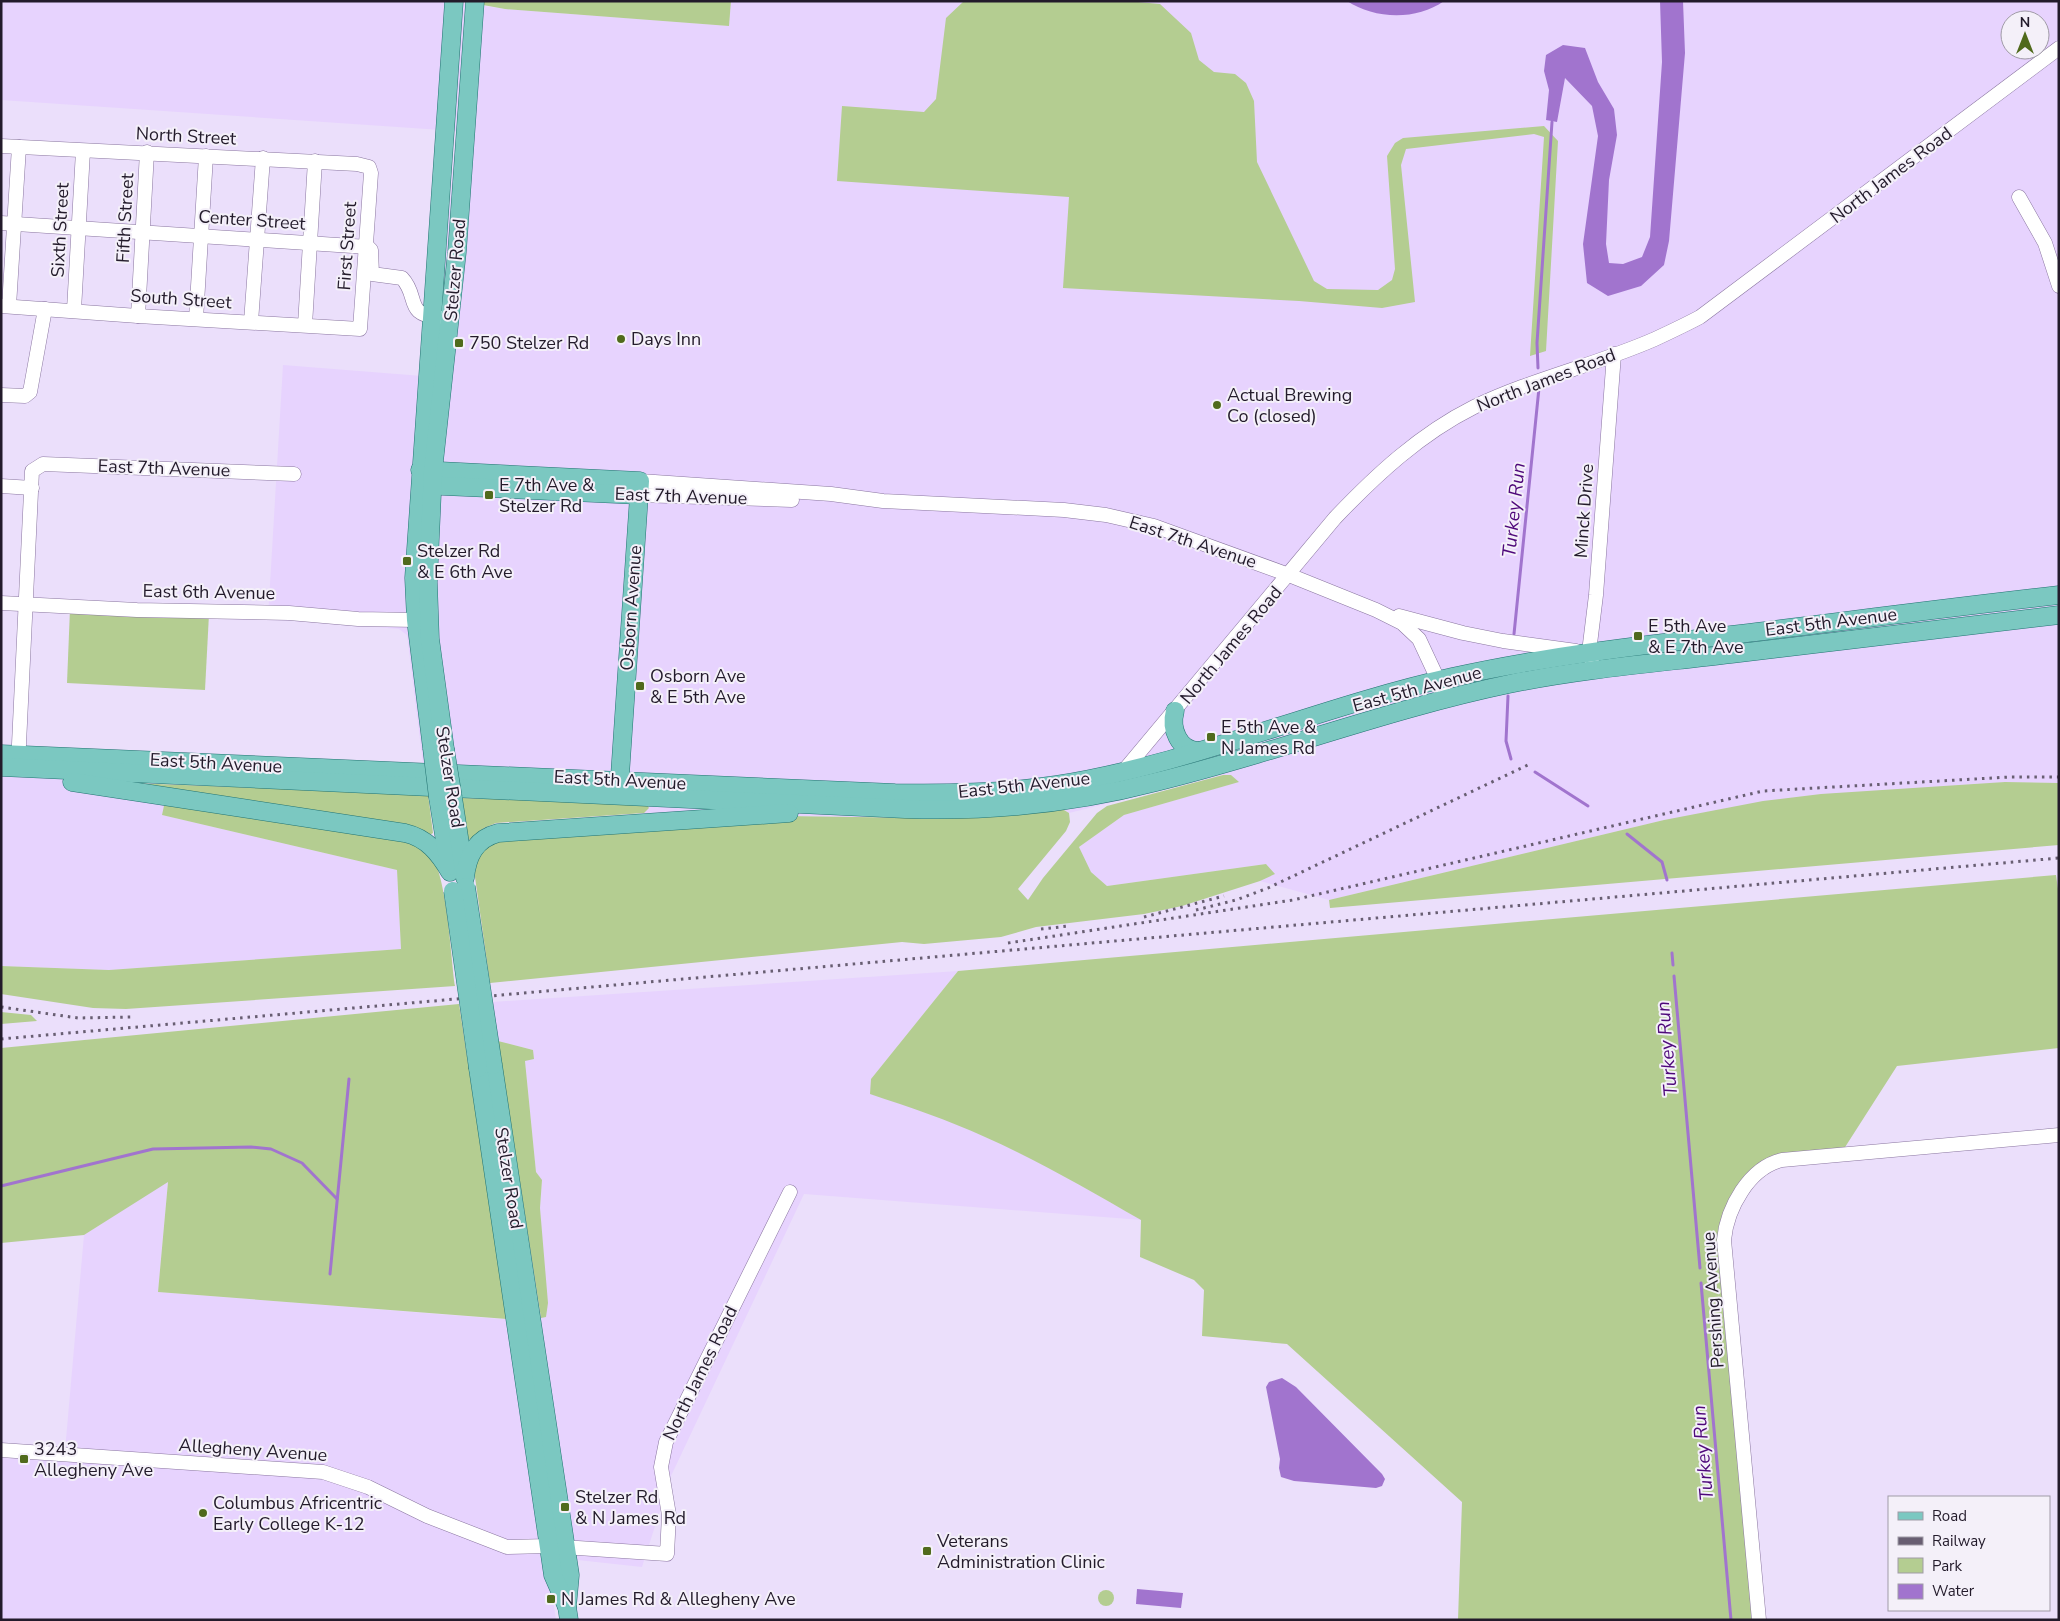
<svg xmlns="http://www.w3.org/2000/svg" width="2060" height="1621" viewBox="0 0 2060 1621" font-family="'Nunito Sans',sans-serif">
<rect width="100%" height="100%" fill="#ebdffb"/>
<g fill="#e7d3fe" fill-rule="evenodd">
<path d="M1,1H445L505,9L729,26L731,1H2059V783L2005,782L1664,820L1329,900L1260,881L1274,874L1266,864L1107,886L1091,872L1079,847L1124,815L1238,782L1231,775H1223L1069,813L1059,807L926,818L783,816L647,826L644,813L649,808L646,803L462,798L423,764L407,635L399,629L268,618L283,365L435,377L456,131L1,100ZM2010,20H2040V50H2010Z"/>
<path d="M1,765L168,790L162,815L397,870L401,949L109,970L1,966Z"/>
<path d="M958,971L871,1079L953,1122L1033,1159L1142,1220L804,1194L671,1476L642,1567L559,1558L547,1559L556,1620H1V1458L64,1462L84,1235L168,1181L158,1292L500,1319L545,1317L540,1208L542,1181L536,1172L525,1060L533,1050L498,1041L492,1002Z"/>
</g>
<g fill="#b4cd91">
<path d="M484,1H731L729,26L505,9L483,5Z"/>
<path d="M964,1H1127L1160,4L1191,33L1199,60L1214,72L1235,74L1246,83L1254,101L1257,162L1314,281L1327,289L1378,290L1392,280L1395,269L1387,156L1395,143L1403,138L1544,126L1558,141L1546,351L1530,356L1544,137L1534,134L1406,149L1401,165L1415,302L1382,308L1299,301L1063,288L1069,197L837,181L842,106L924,112L936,99L946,18Z"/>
<path d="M70,609L209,614L205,690L67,683Z"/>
<path d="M1223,775H1231L1239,782L1124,815L1079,847L1091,872L1107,886L1266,864L1275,874L1260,881L1182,906L1144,914L1036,927L1001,937L924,944L902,942L490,983L474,870C478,854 486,846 501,840L783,816L926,818L1059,807L1069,813L1070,822L1066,831L1018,889L1028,900L1043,878L1097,813L1107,806Z"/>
<path d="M2005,782L2059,783V845L1330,908L1329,900L1664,820L1763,801L1821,794Z"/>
<path d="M130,783L428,794L433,833L430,835Z"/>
<path d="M462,798L646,803L649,808L644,813L496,823L484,828L471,840L468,839Z"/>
<path d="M165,801L401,838C412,843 423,847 431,856C447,875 451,959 455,986L126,1009L93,1008L1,994V966L109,970L401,949L397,870L162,815Z"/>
<path d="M2056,875L2059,896V1048L1897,1066L1840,1155L1774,1162L1728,1217L1759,1620H1458L1462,1502L1287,1344L1202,1336L1204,1290L1194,1280L1140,1257L1141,1220C1090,1191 1039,1161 985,1137C948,1120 909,1107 870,1094L871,1079L958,971Z"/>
<path d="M459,1004L507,1319L158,1292L168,1182L84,1235L1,1243V1048Z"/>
<path d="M1,1012L31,1015L37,1021L1,1024Z"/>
<path d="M498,1041L533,1050L534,1059L525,1061L536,1172L542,1180L540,1208L548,1303L546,1317L541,1318Z"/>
<circle cx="1106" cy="1598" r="8"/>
</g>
<g fill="#a174ce">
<path d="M1347,1H1444C1416,21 1374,19 1347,1Z"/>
<path d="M1660,1H1683L1685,53L1669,241L1664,265L1641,286L1608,296L1587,283L1583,244L1598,136L1592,106L1565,78L1557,122L1546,120L1549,90L1544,71L1546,55L1563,45L1585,48L1598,82L1614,109L1617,135L1609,180L1606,244L1609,263L1623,264L1642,257L1650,237L1662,62Z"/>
<path d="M1282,1378L1296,1387L1382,1474L1385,1479L1382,1486L1376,1488L1294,1481L1281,1477L1279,1468L1280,1459L1266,1387L1269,1382Z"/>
<path d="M1137,1589L1183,1593L1181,1608L1136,1604Z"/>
</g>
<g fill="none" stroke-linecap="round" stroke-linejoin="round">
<g stroke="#a174ce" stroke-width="3">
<path d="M1538,368L1537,343L1552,122"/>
<path d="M1514,634L1539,388"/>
<path d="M1508,696L1506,741L1511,759"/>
<path d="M1535,772L1588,806"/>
<path d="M1627,834L1662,862L1667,880"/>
<path d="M1672,953L1673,965"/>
<path d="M1674,976L1700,1268"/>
<path d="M1,1186L153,1149L251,1147L271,1149L302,1163L337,1199"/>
<path d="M330,1274L349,1079"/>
<path d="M1701,1283L1731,1620"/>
</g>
<defs>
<g id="minor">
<path d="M1,146L357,164L369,167L371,173L360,329L138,316L1,306"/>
<path d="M2019,197L2045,243L2059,286"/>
<path d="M1,223L368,247L371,250L372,274L402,278C420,297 403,315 441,318"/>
<path d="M9,306L19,147"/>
<path d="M74,310L83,151"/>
<path d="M138,316L147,152"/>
<path d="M196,319L206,156"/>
<path d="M251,322L263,158"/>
<path d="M305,325L315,161"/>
<path d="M1,395L25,396L30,392L45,309"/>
<path d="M640,481L831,494L883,501L1064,510L1106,515L1154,526L1289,575L1376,610L1402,623L1419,639L1447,699"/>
<path d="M1,486L32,488"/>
<path d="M638,495L792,500"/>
<path d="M1,603L137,610L289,613L358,619L416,620"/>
<path d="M1399,616L1463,633L1503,641L1576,651"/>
<path d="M1592,662L1589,652L1596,595L1614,354"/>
<path d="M18,765L32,471L43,464L294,474"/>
<path d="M1122,773L1335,518C1376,475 1420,434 1474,407C1532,379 1596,365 1655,339C1670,332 1685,325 1700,317L2059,48"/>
<path d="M1,1450L323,1472L368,1487L427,1516L507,1547L548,1546L667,1554L669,1515L661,1467L666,1442L790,1192"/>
<path d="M1759,1620L1724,1240C1727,1208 1749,1168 1782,1160L2059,1135"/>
</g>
<g id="major">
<path d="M420,470L640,481L619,790"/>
<path d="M421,485L638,495"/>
<path d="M1175,711C1170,729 1179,750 1198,751"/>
<path d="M432,748L416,620L414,578L454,1"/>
<path d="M445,749L430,639L428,582L433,471L457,252L475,1"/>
<path d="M1,754L895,793C949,794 1003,793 1056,785C1191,764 1318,707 1452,677C1547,656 1643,645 1740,634C1846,621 1952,607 2059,595"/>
<path d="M1,767L905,809C988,812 1075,803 1156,782C1275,753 1389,709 1509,684C1582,669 1657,663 1731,654C1840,641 1949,628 2059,615"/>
<path d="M72,782L405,833C427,838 439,853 450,872"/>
<path d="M438,797L449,866"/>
<path d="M453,798L464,870"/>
<path d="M465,878C467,857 475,839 498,833L789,813"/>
<path d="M493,1065L570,1575L567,1607L569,1620"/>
<path d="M478,1068L553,1575L567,1607"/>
</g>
</defs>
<use href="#minor" stroke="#8a76a0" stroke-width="15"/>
<use href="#major" stroke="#237372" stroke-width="19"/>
<use href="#minor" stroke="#fff" stroke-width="14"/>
<use href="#major" stroke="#7bc8c1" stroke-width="18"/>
<g stroke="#685e72" stroke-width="3" stroke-dasharray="2.5 5" stroke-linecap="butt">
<path d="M1196,910L1236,900L1268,888L1530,764"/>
<path d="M1144,917L1224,896"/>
<path d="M1041,929L1069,926"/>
<path d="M1008,943L1293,900L1763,791L2010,777H2059"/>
<path d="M1,1007L78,1018L132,1017"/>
<path d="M1,1039L2059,858"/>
</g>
<defs>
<g id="major-bridge">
<path d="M432,748L438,797"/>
<path d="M445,749L453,798"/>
<path d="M466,887L493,1065"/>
<path d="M453,891L478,1068"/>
</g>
</defs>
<use href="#major-bridge" stroke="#237372" stroke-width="19" stroke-linecap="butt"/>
<use href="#major-bridge" stroke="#7bc8c1" stroke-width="18"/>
</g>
<g fill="#506a1c" stroke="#f4f0f9" stroke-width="2">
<circle cx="621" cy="339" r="5"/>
<rect x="454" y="338" width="10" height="10" rx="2.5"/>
<circle cx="1217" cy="405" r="5"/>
<rect x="484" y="490" width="10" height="10" rx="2.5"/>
<rect x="402" y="556" width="10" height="10" rx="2.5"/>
<rect x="1633" y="631" width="10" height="10" rx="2.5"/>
<rect x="635" y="681" width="10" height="10" rx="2.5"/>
<rect x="1206" y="732" width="10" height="10" rx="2.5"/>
<rect x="19" y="1454" width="10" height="10" rx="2.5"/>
<rect x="560" y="1502" width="10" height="10" rx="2.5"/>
<circle cx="203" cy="1513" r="5"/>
<rect x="922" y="1546" width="10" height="10" rx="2.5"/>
<rect x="546" y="1594" width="10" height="10" rx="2.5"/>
</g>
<g text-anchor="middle" stroke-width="4" stroke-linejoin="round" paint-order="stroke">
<g font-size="18" fill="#231b2b" stroke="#f4f0f9">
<text transform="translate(186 136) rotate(3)" y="6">North Street</text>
<text transform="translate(1891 175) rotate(-37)" y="6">North James Road</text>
<text transform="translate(125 218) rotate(-87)" y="6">Fifth Street</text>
<text transform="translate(252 220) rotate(4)" y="6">Center Street</text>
<text transform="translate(60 230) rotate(-87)" y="6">Sixth Street</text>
<text transform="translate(347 246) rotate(-86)" y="6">First Street</text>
<text transform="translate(455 270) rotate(-85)" y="6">Stelzer Road</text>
<text transform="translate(181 299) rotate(4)" y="6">South Street</text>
<text transform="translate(1546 380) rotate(-21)" y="6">North James Road</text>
<text transform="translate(164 468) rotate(2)" y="6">East 7th Avenue</text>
<text transform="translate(681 496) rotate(2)" y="6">East 7th Avenue</text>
<text transform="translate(1584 511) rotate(-86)" y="6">Minck Drive</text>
<text transform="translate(1193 542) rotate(18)" y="6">East 7th Avenue</text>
<text transform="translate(209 592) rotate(1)" y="6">East 6th Avenue</text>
<text transform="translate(631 608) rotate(-86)" y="6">Osborn Avenue</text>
<text transform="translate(1831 622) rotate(-7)" y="6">East 5th Avenue</text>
<text transform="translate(1231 645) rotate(-50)" y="6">North James Road</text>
<text transform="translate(1417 689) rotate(-15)" y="6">East 5th Avenue</text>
<text transform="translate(216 763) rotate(3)" y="6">East 5th Avenue</text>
<text transform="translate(450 777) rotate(81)" y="6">Stelzer Road</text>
<text transform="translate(620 780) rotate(3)" y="6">East 5th Avenue</text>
<text transform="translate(1024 785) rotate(-6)" y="6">East 5th Avenue</text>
<text transform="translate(509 1178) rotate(81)" y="6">Stelzer Road</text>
<text transform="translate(1713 1300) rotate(-94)" y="6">Pershing Avenue</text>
<text transform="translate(700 1373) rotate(-64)" y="6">North James Road</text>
<text transform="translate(253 1450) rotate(4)" y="6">Allegheny Avenue</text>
</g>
<g font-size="18" fill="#231b2b" stroke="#f4f0f9" text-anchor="start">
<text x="631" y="345">Days Inn</text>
<text x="469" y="349">750 Stelzer Rd</text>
<text x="1227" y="401">Actual Brewing<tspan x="1227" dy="21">Co (closed)</tspan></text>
<text x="499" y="491">E 7th Ave &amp;<tspan x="499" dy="21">Stelzer Rd</tspan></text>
<text x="417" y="557">Stelzer Rd<tspan x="417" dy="21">&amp; E 6th Ave</tspan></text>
<text x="1648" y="632">E 5th Ave<tspan x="1648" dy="21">&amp; E 7th Ave</tspan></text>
<text x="650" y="682">Osborn Ave<tspan x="650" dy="21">&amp; E 5th Ave</tspan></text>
<text x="1221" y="733">E 5th Ave &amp;<tspan x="1221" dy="21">N James Rd</tspan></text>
<text x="34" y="1455">3243<tspan x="34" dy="21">Allegheny Ave</tspan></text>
<text x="575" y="1503">Stelzer Rd<tspan x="575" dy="21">&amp; N James Rd</tspan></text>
<text x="213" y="1509">Columbus Africentric<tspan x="213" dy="21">Early College K-12</tspan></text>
<text x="937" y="1547">Veterans<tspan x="937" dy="21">Administration Clinic</tspan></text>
<text x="561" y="1605">N James Rd &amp; Allegheny Ave</text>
</g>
<g font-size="19" font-style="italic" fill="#4e087a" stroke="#f4f0f9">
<text transform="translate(1513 510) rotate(-84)" y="7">Turkey Run</text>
<text transform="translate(1666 1049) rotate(-95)" y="7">Turkey Run</text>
<text transform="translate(1702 1453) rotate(-95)" y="7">Turkey Run</text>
</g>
</g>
<rect width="2060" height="1621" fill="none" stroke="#231b2b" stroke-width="5"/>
<rect x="1888" y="1496" width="162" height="115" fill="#f4f0f9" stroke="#a09ba7"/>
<rect x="1898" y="1512" width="25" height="8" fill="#7bc8c1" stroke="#a09ba7"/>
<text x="1932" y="1521" font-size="15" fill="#231b2b">Road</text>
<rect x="1898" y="1537" width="25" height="8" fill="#685e72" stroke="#a09ba7"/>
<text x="1932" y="1546" font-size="15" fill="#231b2b">Railway</text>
<rect x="1898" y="1558" width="25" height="15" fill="#b4cd91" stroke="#a09ba7"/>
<text x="1932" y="1571" font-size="15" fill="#231b2b">Park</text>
<rect x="1898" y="1584" width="25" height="15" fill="#a174ce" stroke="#a09ba7"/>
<text x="1932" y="1596" font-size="15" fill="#231b2b">Water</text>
<g transform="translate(2025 35)"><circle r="24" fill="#f4f0f9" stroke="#a09ba7"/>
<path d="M0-4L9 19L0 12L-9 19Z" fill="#506a1c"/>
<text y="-8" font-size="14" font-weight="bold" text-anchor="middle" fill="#231b2b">N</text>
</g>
</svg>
